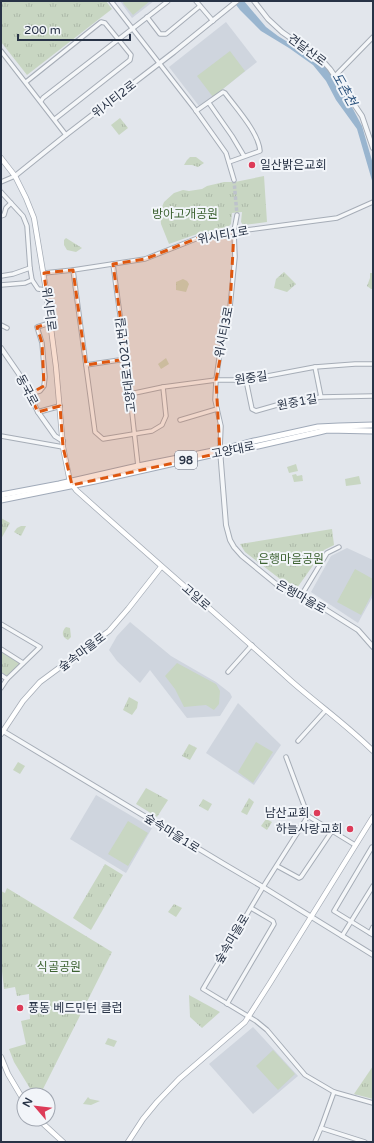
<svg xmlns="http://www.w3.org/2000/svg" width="374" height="1143" viewBox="0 0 374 1143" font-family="'Varela Round','Noto Sans KR',sans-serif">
<defs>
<pattern id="park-tufts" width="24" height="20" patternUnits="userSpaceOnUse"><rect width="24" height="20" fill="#c8d6c2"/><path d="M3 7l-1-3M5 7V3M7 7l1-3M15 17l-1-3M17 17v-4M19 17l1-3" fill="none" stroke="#acb8a8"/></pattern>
</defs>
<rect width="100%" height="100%" fill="#e2e6ec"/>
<g fill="#cfd5de">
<path d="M120,1H154L132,18Z"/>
<path d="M226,22L257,62L201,106H199L169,67Z"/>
<path d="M347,548L373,560V596L358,623L311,592L331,556Z"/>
<path d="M130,622L171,656L216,682L230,693L232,697L220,716L187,718L150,670L140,683L117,661L109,650L117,636Z"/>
<path d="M238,703L281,745L254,785L206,753Z"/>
<path d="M96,795L152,828L126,873L70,839Z"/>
<path d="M253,1027L298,1076L253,1114L209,1064Z"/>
</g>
<g fill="url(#park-tufts)">
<path d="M1,1H106L112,9L27,75L1,42Z"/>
<path d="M120,118L128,128L119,135L111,125Z"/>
<path d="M190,157H196L204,163L198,167L192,165H184L187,160Z"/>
<path d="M264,176L267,222L243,225L241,222L242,212L232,213L231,224L228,227L197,234L169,244L161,224L160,212L164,202L174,193L183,190L189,191L202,189L207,186L224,182H235Z"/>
<path d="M66,238L82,248L76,252L67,250L64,245V240Z"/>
<path d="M284,272L296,284L287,292L274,288L276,279Z"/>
<path d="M370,273H373V289H371L367,286L370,278Z"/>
<path d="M183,279L187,281L189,284L186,292L176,290V282Z"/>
<path d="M296,474L297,476L302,475L303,481L294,482L292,475Z"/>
<path d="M1,518L10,523L1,539Z"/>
<path d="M21,526H26L21,536L14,532L17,528Z"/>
<path d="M332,529L334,545L324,550L297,588L284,582L245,552L240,544Z"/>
<path d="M66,627L70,628L71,637L68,640C62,637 61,632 66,627Z"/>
<path d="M1,651L20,662V664L9,675L7,676L1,672Z"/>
<path d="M129,697L138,702L137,708L132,715L123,710Z"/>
<path d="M189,744L197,748L190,760L182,756Z"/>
<path d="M18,762L25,766L20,774L13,770Z"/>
<path d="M146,788L168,800L157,817L136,804Z"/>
<path d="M249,798L254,802L247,815L241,812Z"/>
<path d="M203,799L212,804L208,811L199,806Z"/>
<path d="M266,819L272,822L267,830L261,826Z"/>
<path d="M105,864L123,875L91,930L73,918Z"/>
<path d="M7,888L112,952L40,1095H34L14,1062L9,1049L26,1044L21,1021L30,1019L29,994L17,996L15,987L4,989L1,962V891L5,893Z"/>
<path d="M174,904L182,908L176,917L168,912Z"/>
<path d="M189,995L220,1012L202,1028L190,1017Z"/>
<path d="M373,1066V1099L354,1094Z"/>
<path d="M88,1097L90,1099L100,1101L91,1105L83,1104Z"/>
</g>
<g fill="#c8d6c2">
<path d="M124,1H150L133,15L123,3Z"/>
<path d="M230,51L245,71L213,97L197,76Z"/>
<path d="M166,358L169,364L161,369L158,364Z"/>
<path d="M296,464L298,471L289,473L287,467Z"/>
<path d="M359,476L361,484L346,486L345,479Z"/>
<path d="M355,569L373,579V592L361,615L337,602Z"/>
<path d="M177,663L216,684L220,691L219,704L214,710L206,705L184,707L175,689L165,676Z"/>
<path d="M256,742L273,752L253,783L238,772Z"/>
<path d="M128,821L148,833L128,866L108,854Z"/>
<path d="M108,1038L117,1041L114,1047L105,1044Z"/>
<path d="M273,1050L295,1074L278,1090L256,1066Z"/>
</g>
<path fill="#99b5cf" d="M233,1H244L266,27L278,36L320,62L329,70L353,109L362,126L373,164V184L357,129L336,100L326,81L313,65L289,48L261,31L240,10Z"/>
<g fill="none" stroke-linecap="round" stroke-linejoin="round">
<path stroke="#bdc2cb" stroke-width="3.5" stroke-dasharray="3.5 2" stroke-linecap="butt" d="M234,180L237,215"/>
<defs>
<g id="minor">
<path d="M111,1L194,108L226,153L234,180"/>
<path d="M196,1L213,21"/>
<path d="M147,17L160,34H166L200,6"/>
<path d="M1,51L66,135"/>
<path d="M335,76L373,37"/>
<path d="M26,82L101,22L105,23L131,55L130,60L55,119"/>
<path d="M41,101L43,98L168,1"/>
<path d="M209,103L232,136L244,156"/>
<path d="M196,111L223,92L225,93C236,108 259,133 260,151L229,162"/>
<path d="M1,182L15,176"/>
<path d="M1,192L11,203L6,208L4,215L1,216"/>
<path d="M11,203L23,216L27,226L30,268L32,280L38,289L46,290"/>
<path d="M113,264L126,359L138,466"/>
<path d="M73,270L95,432L103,439L152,431L162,425L166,416L163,387"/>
<path d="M44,273L73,270L145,259L198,238L216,234L337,218L373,202"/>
<path d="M1,276L13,274L30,268"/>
<path d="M1,285L25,283L32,280"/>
<path d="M1,325L7,328"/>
<path d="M86,365L126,359"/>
<path d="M315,367L321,397"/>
<path d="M246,380L252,409L256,411L284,403L321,397L373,396"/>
<path d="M29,394L40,391L44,386L45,377L42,343L37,327L50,323"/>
<path d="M130,394L163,387L216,380H246L315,367L355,364H373"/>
<path d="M180,420L217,409"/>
<path d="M1,436L63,447"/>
<path d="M220,449L221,426L215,400L216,380L220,352L230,307L235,257L234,231L237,215"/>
<path d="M301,596L327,553L339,547"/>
<path d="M1,624L40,647L7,679L1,688"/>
<path d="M1,649L23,663"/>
<path d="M228,672L252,645"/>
<path d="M1,675L7,679"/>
<path d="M298,741L326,710"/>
<path d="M286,757L308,816L355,845"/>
<path d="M308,816L263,887L203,989L256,1021L267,1030L305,1075L334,1092L373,1103"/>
<path d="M373,847H372L334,911L373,935"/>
<path d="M277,866L299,878L301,877L332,831"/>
<path d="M370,933L373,927"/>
<path d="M342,936L373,886"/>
<path d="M227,1004L274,924L273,921L251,908"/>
<path d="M334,1092L321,1128L365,1142"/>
<path d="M315,1142L321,1128"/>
</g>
<g id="tertiary">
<path d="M254,1L268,19L282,32L322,60L330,69L362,116L373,148"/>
<path d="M15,176L66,135L174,52L237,1"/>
<path d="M1,348L19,374L38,412L60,406"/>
<path d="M38,412L55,436L63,441"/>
<path d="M220,450L226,525L230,540L234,547L242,556L281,588L312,601L358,630L373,647"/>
<path d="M3,731L224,864L263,887L373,955"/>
</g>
<g id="secondary">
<path d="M1,158L15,176L26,198L34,218L46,290L56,367L63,447L70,482L76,490C147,554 219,616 290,680C317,704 347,725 373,751"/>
<path d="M1,734L23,701L40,682L109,631L128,609L161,567"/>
<path d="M1,1057L8,1074L24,1101"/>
<path d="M38,1119L63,1142"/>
<path d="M128,1142L143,1119L157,1102L179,1079L245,1022L270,983L373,817"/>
</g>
<g id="primary">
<path d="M1,495L59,484L138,466L228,448L254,441L318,427L339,426L373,425"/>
<path d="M1,500L95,481L228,451L258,446L319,432L327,430L373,431"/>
</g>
</defs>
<use href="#minor" stroke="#a6adb7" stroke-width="5.5"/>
<use href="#tertiary" stroke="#a6adb7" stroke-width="6"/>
<use href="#secondary" stroke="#a6adb7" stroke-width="6"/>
<use href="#primary" stroke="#a0aab9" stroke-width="7"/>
<use href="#minor" stroke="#f5f7f9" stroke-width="3.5"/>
<use href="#tertiary" stroke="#f5f7f9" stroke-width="4"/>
<use href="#secondary" stroke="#fff" stroke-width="4.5"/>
<use href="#primary" stroke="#fff" stroke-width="5"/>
</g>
<path fill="#de570f" fill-opacity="0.2" stroke="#de570f" stroke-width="3" stroke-dasharray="8 5" stroke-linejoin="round" d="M234,231L230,307L216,380L220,453L72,485L63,447L60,406L38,412L29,394L44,386L42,343L37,327L50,323L44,273L73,270L86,365L126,359L113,264L145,259L198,238Z"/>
<g fill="#dd3b58" stroke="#f2f5f9" stroke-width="1.5">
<circle cx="252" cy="165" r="4"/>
<circle cx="317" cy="813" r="4"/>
<circle cx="350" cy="829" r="4"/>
<circle cx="20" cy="1008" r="4"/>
</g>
<g text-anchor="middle" stroke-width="4" stroke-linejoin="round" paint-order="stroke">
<rect fill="#f2f5f9" stroke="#656d7c" stroke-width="1" x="175" y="451" width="22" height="18" rx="3"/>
<g font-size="11" font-weight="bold" fill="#283346">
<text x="186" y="464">98</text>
</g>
<g font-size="12" fill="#283346" stroke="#f2f5f9">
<text transform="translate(307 50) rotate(37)" y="4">견달산로</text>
<text transform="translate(114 99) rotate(-38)" y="4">위시티2로</text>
<text transform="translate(223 235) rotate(-10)" y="4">위시티1로</text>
<text transform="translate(49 309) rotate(83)" y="4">위시티로</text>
<text transform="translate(224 332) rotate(-79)" y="4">위시티3로</text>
<text transform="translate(126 365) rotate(-97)" y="4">고양대로1021번길</text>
<text transform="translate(251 378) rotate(-8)" y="4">원중길</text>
<text transform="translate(27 390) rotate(62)" y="4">동국로</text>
<text transform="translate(297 402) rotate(-11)" y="4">원중1길</text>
<text transform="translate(233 450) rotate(-11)" y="4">고양대로</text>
<text transform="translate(196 597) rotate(41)" y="4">고일로</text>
<text transform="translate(301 597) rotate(29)" y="4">은행마을로</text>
<text transform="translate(82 652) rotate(-37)" y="4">숲속마을로</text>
<text transform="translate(172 833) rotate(32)" y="4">숲속마을1로</text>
<text transform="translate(232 939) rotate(-59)" y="4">숲속마을로</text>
</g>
<g font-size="12" fill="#283346" stroke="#f2f5f9" text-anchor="start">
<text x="260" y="169">일산밝은교회</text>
<text x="309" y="817" text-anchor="end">남산교회</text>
<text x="342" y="833" text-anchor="end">하늘사랑교회</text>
<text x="28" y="1012">풍동 베드민턴 클럽</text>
</g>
<g font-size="12" fill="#3e6333" stroke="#f2f5f9">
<text x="185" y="218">방아고개공원</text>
<text x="291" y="563">은행마을공원</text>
<text x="59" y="971">식골공원</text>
</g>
<g font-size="13" font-style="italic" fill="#2d547e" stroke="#f2f5f9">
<text transform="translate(345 89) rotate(61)" y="5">도촌천</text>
</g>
</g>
<rect width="374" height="1143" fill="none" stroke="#283346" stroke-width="4"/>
<g transform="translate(36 1107) rotate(298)"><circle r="19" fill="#f2f5f9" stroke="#a1a7b1"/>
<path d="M0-3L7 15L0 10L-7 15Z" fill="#dd3b58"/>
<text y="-6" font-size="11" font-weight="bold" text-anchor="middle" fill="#283346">N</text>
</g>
<path d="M18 34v6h112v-6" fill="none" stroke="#283346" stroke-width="2"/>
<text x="24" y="34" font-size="12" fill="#283346" stroke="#f2f5f9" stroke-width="3" paint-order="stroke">200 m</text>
</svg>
